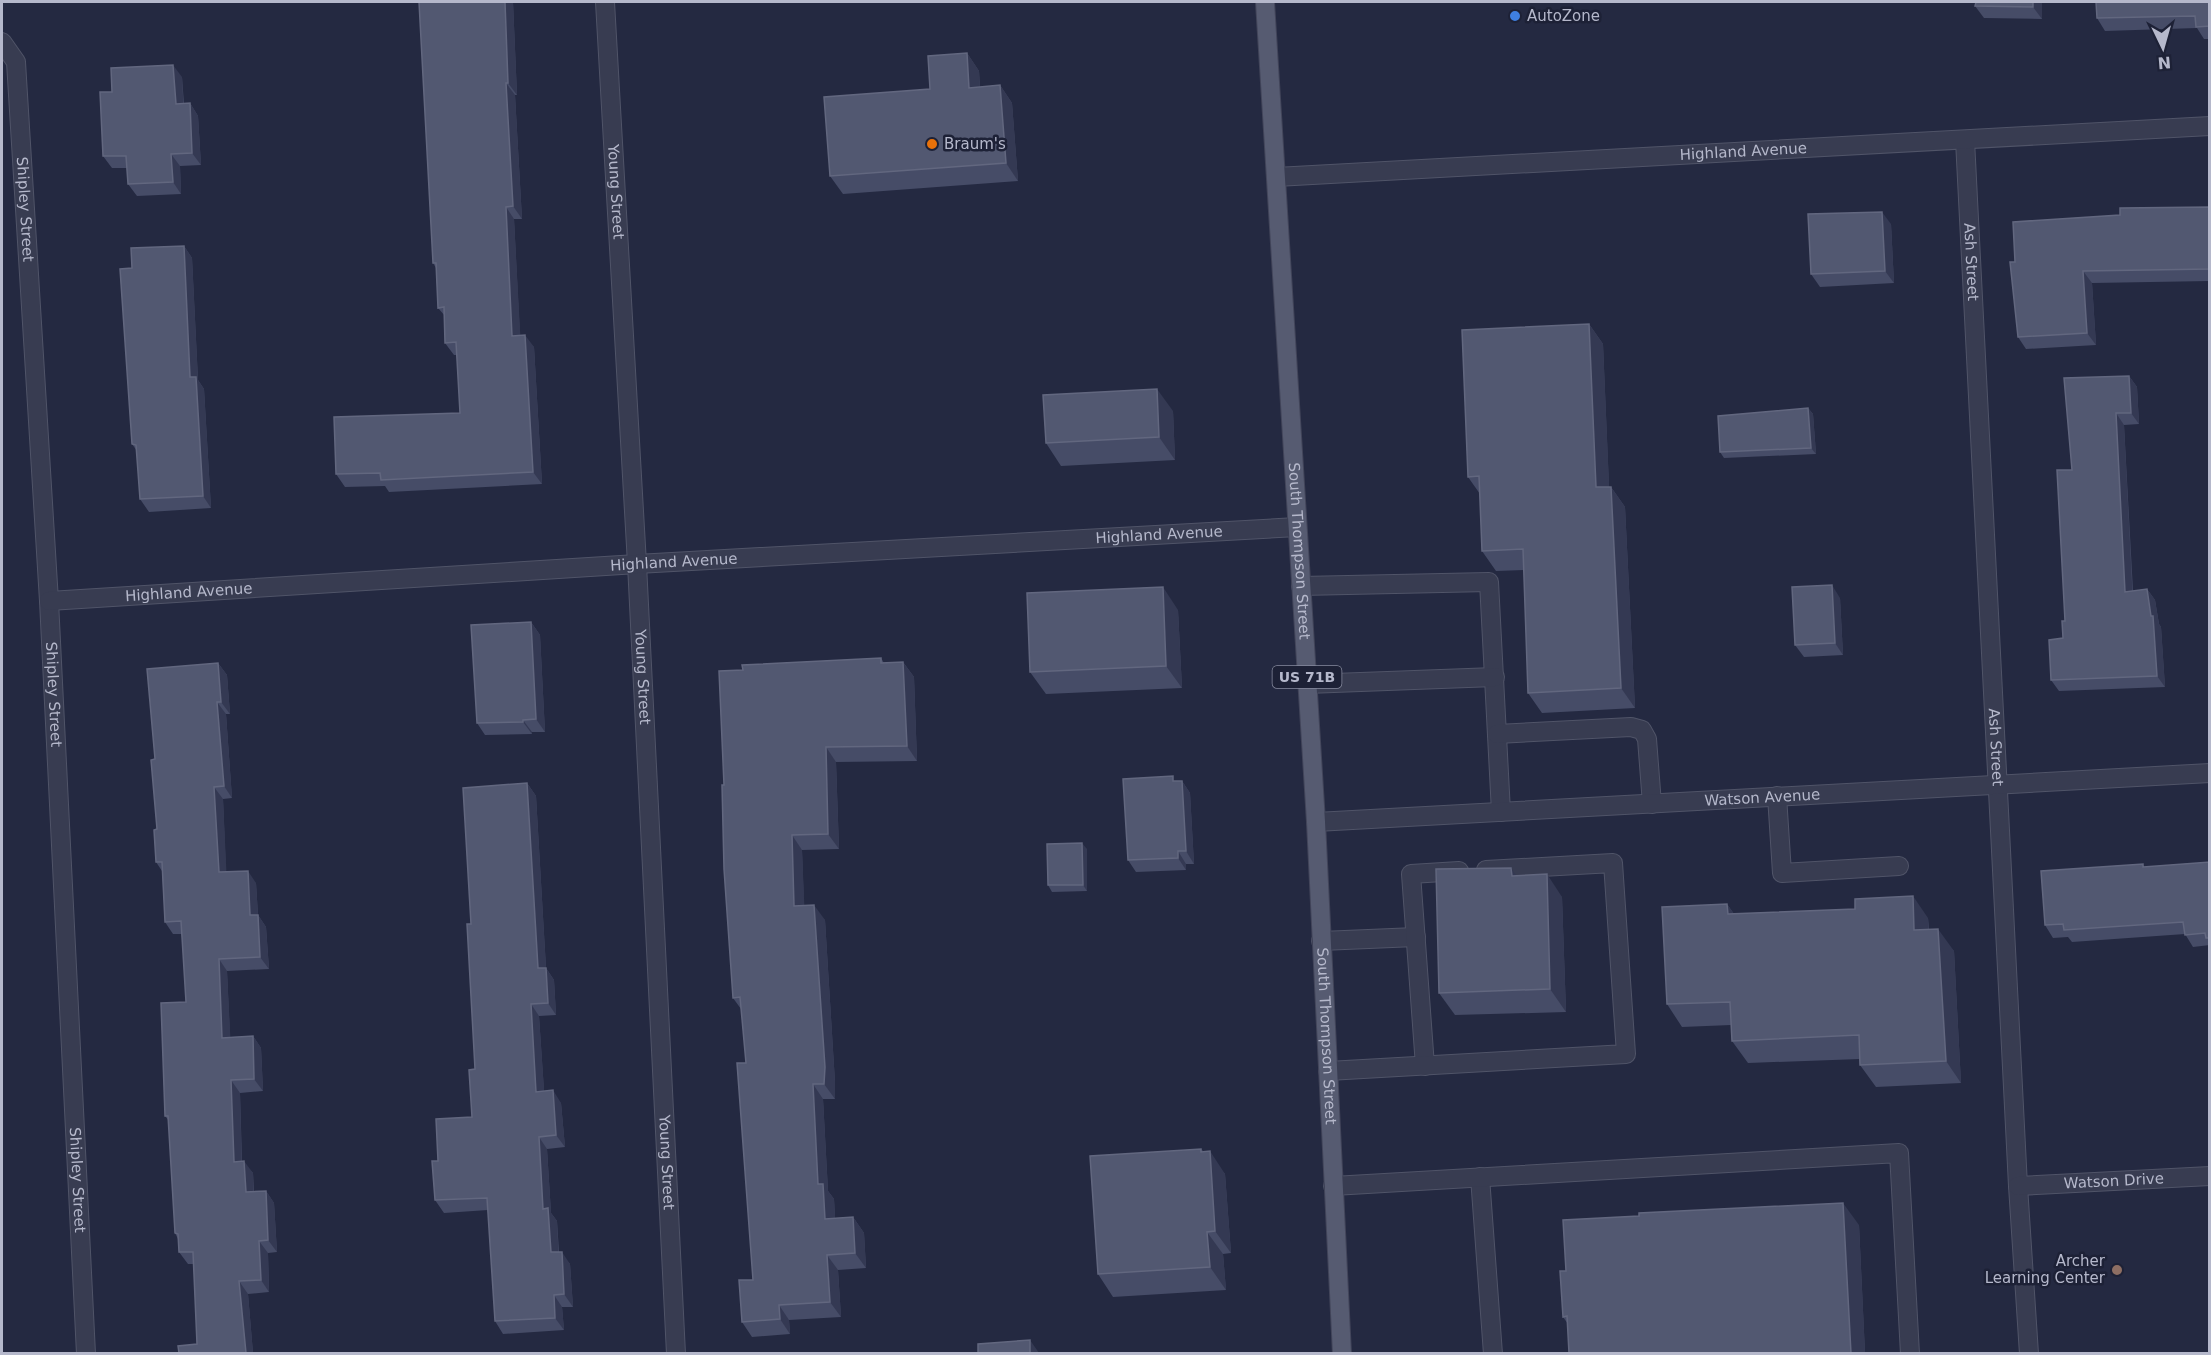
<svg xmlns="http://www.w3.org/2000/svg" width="2211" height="1355" viewBox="0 0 2211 1355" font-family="'DejaVu Sans',sans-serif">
<rect width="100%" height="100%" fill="#242941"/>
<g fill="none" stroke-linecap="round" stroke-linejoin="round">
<defs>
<g id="minor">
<path id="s1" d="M605,2L637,564L676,1354"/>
<path id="s2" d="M2,42L16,62L49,601L86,1354"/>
<path id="s3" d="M1965,140L2018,1186L2029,1354"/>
<path id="s4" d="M1276,177L2210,126"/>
<path d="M1301,586L1489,582L1501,812"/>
<path id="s5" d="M49,601L637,564L1297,527"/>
<path d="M1307,684L1495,677"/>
<path d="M1497,734L1631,727L1642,730L1647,739L1652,804"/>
<path d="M1777,796L1782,873L1899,866"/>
<path id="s6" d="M1316,822L2210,773"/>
<path d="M1321,941L1416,937"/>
<path d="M1425,1066L1411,874L1459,871"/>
<path d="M1328,1071L1626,1054L1613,863L1486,870"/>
<path d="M1480,1177L1493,1354"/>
<path d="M1333,1186L1899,1153L1910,1354"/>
<path id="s7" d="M2018,1186L2210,1176"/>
</g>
<g id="major">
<path id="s8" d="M1265,2L1316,822L1342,1354"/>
</g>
</defs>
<use href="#minor" stroke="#505468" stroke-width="20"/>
<use href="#major" stroke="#42455a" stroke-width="20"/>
<use href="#minor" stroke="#383c51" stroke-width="18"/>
<use href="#major" stroke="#565b71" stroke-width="18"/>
</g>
<g fill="#464c67">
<path d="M513,2L517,95H515L522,219H514L520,336L534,347L542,484L389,492L385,486L345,487L336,474L460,413L457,355H454L445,343V316L438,308L436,268L433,263Z"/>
<path d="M2042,2V19L1984,18L1975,6Z"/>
<path d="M2210,2V39H2204L2197,28L2105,31L2097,18Z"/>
<path d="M967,53L979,71L980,87L1000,85L1012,103L1018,181L843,194L830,176L930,89Z"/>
<path d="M182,77L184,104L190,103L198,116L201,165L180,166L181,194L137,196L128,184L127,168H112L103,156L112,92Z"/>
<path d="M2210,207V281L2092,283L2096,345L2026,349L2018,337L2015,262L2120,215Z"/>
<path d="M1891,224L1894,283L1820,287L1811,274Z"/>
<path d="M184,246L192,258L198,380L204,389L211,508L149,512L140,499L137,451L132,444V268Z"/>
<path d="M1589,324L1603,344L1609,487H1611L1625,507L1635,708L1542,713L1528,693L1524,570L1496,571L1482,551L1480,494L1468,477Z"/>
<path d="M2129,376L2137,387L2139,424L2124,425L2133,591L2147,589L2155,600L2159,624L2161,627L2165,687L2059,691L2051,680L2063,638L2065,621L2072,470Z"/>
<path d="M1808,408L1813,414L1816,454L1724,458L1720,452Z"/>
<path d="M1173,411L1175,460L1061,466L1046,443Z"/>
<path d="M1840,598L1843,655L1804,657L1795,645Z"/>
<path d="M1178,610L1182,688L1046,694L1030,672Z"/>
<path d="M531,622L540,635L545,732H532V734L485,735L477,723Z"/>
<path d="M881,658L884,663L903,662L914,677L917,761L836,762L839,849L802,850L804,906L825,920L835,1082V1099H823L828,1191L834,1199L835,1218L853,1217L864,1233L866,1268L838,1270L841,1317L789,1320L790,1334L752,1337L742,1322L753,1280L746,1063L741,1009L733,998L724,785Z"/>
<path d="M218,663L227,675L230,714H226L232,798L223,799L226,872L256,883L258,915L266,927L269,969L227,971L230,1037L253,1036L261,1048L263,1091L240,1093L242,1161L253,1173L254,1191H266L274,1203L277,1252L268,1253L269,1292L248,1294L253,1353H179L197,1344L194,1264H188L179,1252L178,1239L175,1233L169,1121L165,1116L186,1002L182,934H173L165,922L162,871L156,862L157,829L155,759Z"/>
<path d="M1176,781H1182L1190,793L1194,864H1186V870L1136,872L1128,860Z"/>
<path d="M527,783L536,796L546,968L554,980L556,1015L539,1016L544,1091L561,1103L565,1147L547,1149L551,1213L557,1221L559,1252L570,1264L573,1307H562L564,1330L503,1334L495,1321L488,1210L444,1213L435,1200L438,1161L472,1117L475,1069L471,924Z"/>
<path d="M1087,849V891L1052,892L1048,885Z"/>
<path d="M2210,862V945L2193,947L2185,934L2072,942L2068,937L2053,938L2045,925L2143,864L2144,867Z"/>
<path d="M1516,876L1562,897L1566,1012L1455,1015L1439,993Z"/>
<path d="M1727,904L1734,914L1928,918L1929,929L1954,951L1961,1083L1876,1087L1860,1065V1059L1748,1063L1732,1041L1731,1025L1682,1027L1667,1004Z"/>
<path d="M1201,1149L1225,1174L1231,1253L1223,1254L1226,1290L1113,1297L1098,1274Z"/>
<path d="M1859,1225L1865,1353H1569L1568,1324L1563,1317L1566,1271Z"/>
</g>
<g fill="#343953">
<path d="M505,2H513L517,95L508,83Z"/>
<path d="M2033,2H2042V19L2033,7Z"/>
<path d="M967,53L979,71L981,105L969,88Z"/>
<path d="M173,65L182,77L184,116L176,104Z"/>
<path d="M506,83L515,95L522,219L513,206Z"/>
<path d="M1000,85L1012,103L1018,181L1006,163Z"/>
<path d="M190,103L198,116L201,165L192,153Z"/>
<path d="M171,154L180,166L181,194L173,182Z"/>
<path d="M506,207L514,219L521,348L512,336Z"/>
<path d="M1882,212L1891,224L1894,283L1885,271Z"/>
<path d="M184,246L192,258L198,380L204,389L211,508L203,496L190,377Z"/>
<path d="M2083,271L2092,283L2096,345L2087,333Z"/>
<path d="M1589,324L1603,344L1610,507L1596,487Z"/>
<path d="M525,335L534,347L542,484L533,472Z"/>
<path d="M2129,376L2137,387L2139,424L2131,413Z"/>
<path d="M1157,389L1173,411L1175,460L1159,437Z"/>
<path d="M1808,408L1813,414L1816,454L1811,448Z"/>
<path d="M2116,413L2124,425L2133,603L2125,592Z"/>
<path d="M1611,487L1625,507L1635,708L1621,688Z"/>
<path d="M1832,585L1840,598L1843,655L1835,643Z"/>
<path d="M1163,587L1178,610L1182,688L1166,666Z"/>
<path d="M2147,589L2155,600L2159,624L2161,627L2165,687L2157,676L2151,616Z"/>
<path d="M531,622L540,635L545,732L536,719Z"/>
<path d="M903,662L914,677L917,761L907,746Z"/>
<path d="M218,663L227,675L230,714L221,702Z"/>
<path d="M217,702L226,714L232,798L224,786Z"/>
<path d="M523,720L532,732V734L523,722Z"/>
<path d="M826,747L836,762L839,849L828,834Z"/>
<path d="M1182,781L1190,793L1194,864L1186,851Z"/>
<path d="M527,783L536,796L546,968L554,980L556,1015L548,1003L538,968Z"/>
<path d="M214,787L223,799L227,884L219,872Z"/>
<path d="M792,835L802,850L805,921L794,906Z"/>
<path d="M1082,843L1087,849V891L1083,885Z"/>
<path d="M1178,851L1186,864V870L1178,858Z"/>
<path d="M1511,868L1527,890L1512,876Z"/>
<path d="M248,871L256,883L258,915L266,927L269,969L260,957L250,915Z"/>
<path d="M1547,874L1562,897L1566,1012L1550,989Z"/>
<path d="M1913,896L1928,918L1930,953L1914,930Z"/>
<path d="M1727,904L1743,927L1728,914Z"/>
<path d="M814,905L825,920L835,1082V1099L824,1084Z"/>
<path d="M1938,929L1954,951L1961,1083L1946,1061Z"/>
<path d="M219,959L227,971L231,1050L222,1038Z"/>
<path d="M531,1004L539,1016L545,1104L536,1092Z"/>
<path d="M253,1036L261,1048L263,1091L254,1079Z"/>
<path d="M231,1080L240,1093L242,1174L234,1162Z"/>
<path d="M813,1084L823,1099L828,1191L834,1199L836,1234L825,1219L818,1184Z"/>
<path d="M553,1090L561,1103L565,1147L556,1135Z"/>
<path d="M539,1137L547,1149L551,1213L557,1221L559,1264L551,1252L543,1209Z"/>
<path d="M1201,1149L1210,1162V1151L1225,1174L1231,1253L1215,1231L1201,1152Z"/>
<path d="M244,1161L253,1173L254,1204L246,1192Z"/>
<path d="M266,1191L274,1203L277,1252L268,1240Z"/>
<path d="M1843,1203L1859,1225L1865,1353H1851Z"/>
<path d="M853,1217L864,1233L866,1268L855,1253Z"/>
<path d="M1207,1232L1223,1254L1226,1290L1210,1267Z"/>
<path d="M259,1241L268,1253L269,1292L261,1280Z"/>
<path d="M562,1252L570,1264L573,1307L564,1294Z"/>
<path d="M827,1255L838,1270L841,1317L830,1302Z"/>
<path d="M239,1281L248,1294L253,1353H246Z"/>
<path d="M554,1295L562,1307L564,1330L555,1318Z"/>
<path d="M779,1305L789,1320L790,1334L780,1319Z"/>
<path d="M1030,1340L1039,1353H1030Z"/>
</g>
<g fill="#525871" stroke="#62677f" stroke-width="1.5">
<path d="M419,2H505L508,83H506L513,206L506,207L512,336L525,335L533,472L381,480L380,473L336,474L334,417L460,413L456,342L445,343L444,307L438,308L436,263H433Z"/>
<path d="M1976,2H2033V7L1975,6Z"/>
<path d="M2096,2H2210V26L2196,27L2195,16L2097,18Z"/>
<path d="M967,53L969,88L1000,85L1006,163L830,176L824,97L930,89L928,56Z"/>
<path d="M173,65L176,104L190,103L192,153L171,154L173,182L128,184L126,156H103L100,92H112L111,68Z"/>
<path d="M2210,207V269L2083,271L2087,333L2018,337L2010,262H2015L2013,222L2120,215V208Z"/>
<path d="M1882,212L1885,271L1811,274L1808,214Z"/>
<path d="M184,246L190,377H196L203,496L140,499L136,445L132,444L120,269L132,268L131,248Z"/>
<path d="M1589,324L1596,487H1611L1621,688L1528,693L1523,549L1482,551L1479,476L1468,477L1462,330Z"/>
<path d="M2129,376L2131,413H2116L2125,592L2147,589L2151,616H2153L2157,676L2051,680L2049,640L2063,638L2062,621H2065L2057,470H2072L2064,378Z"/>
<path d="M1157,389L1159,437L1046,443L1043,395Z"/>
<path d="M1808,408L1811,448L1720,452L1718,416Z"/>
<path d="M1832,585L1835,643L1795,645L1792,587Z"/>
<path d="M1163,587L1166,666L1030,672L1027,593Z"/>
<path d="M531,622L536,719L523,720V722L477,723L471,625Z"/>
<path d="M881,658V663L903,662L907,746L826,747L828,834L792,835L794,906L814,905L825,1067L824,1084H813L818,1184H823L825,1219L853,1217L855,1253L827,1255L830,1302L779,1305L780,1319L742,1322L739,1280H753L737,1063H746L740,997L733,998L724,869L722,785H724L719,671L743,670L742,665Z"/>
<path d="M218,663L221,702H217L224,786L214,787L219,872L248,871L250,915H258L260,957L219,959L222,1038L253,1036L254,1079L231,1080L234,1162L244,1161L246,1192L266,1191L268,1240L259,1241L261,1280L239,1281L246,1353H179L178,1346L197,1344L193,1252H179L178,1234L175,1233L168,1116H165L161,1003L186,1002L181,921L165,922L162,862H156L154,830L157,829L151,760L155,759L147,669Z"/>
<path d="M1173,776V781H1182L1186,851H1178V858L1128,860L1123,779Z"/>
<path d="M527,783L538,968H546L548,1003L531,1004L536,1092L553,1090L556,1135L539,1137L543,1209L548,1208L551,1252H562L564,1294L554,1295L555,1318L495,1321L487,1198L435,1200L432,1161H438L436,1119L472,1117L469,1070L475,1069L467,924H471L463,788Z"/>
<path d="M1082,843L1083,885H1048L1047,844Z"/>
<path d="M2210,862V938H2206L2205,933L2185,935L2183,922L2064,930L2063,924L2045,925L2041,871L2143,864V867Z"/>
<path d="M1511,868L1512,876L1547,874L1550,989L1439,993L1436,869Z"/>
<path d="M1913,896L1914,930L1938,929L1946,1061L1860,1065L1859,1035L1732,1041L1730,1002L1667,1004L1662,907L1727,904L1728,914L1855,909V899Z"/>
<path d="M1201,1149V1152L1210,1151L1215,1231L1207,1232L1210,1267L1098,1274L1090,1156Z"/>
<path d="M1843,1203L1851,1353H1569L1567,1316L1563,1317L1560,1271H1566L1563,1220L1639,1216V1213Z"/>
<path d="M1030,1340V1353H978V1344Z"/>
</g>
<circle fill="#3f7fe0" stroke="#1d2136" stroke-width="2" cx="1515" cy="16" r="6"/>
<circle fill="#e8710a" stroke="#1d2136" stroke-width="2" cx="932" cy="144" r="6"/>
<circle fill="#8d6e63" stroke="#1d2136" stroke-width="2" cx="2117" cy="1270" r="6"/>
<g text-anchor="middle" stroke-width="5" stroke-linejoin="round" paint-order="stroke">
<rect fill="#1d2136" stroke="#878b9e" stroke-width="1.5" x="1272.5" y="666" width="69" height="22" rx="4.5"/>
<g font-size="14" font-weight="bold" fill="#b5b8cb">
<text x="1307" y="682">US 71B</text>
</g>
<g font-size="15" fill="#b5b8cb" stroke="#1d2136" text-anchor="start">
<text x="1527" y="21">AutoZone</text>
<text x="944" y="149">Braum's</text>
<text x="2105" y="1266" text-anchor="end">Archer<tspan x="2105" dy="17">Learning Center</tspan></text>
</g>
<g font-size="15" fill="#b5b8cb" stroke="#1d2136">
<text dy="5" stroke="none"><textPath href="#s4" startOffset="468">Highland Avenue</textPath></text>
<text dy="5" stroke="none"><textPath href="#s1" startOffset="190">Young Street</textPath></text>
<text dy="5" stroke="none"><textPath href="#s2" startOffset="172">Shipley Street</textPath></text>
<text dy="5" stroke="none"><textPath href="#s3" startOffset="122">Ash Street</textPath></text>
<text dy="5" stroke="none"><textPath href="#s5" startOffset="1112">Highland Avenue</textPath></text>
<text dy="5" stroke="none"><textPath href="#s8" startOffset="550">South Thompson Street</textPath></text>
<text dy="5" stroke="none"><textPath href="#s5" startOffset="626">Highland Avenue</textPath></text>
<text dy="5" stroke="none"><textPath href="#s5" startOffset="140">Highland Avenue</textPath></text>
<text dy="5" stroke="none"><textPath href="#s1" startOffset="676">Young Street</textPath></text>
<text dy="5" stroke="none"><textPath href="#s2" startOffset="658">Shipley Street</textPath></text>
<text dy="5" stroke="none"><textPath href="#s3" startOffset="608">Ash Street</textPath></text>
<text dy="5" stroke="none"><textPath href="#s6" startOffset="447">Watson Avenue</textPath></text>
<text dy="5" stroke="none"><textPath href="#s8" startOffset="1036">South Thompson Street</textPath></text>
<text dy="5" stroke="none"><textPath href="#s1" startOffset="1162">Young Street</textPath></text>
<text dy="5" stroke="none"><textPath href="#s2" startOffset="1144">Shipley Street</textPath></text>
<text dy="5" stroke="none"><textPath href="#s7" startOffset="96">Watson Drive</textPath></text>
</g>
</g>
<rect width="2211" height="1355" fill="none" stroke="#b5b8cb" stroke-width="6"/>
<g transform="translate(2163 48) rotate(175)" stroke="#1d2136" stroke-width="4.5" paint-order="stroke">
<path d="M0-4.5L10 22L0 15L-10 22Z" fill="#b5b8cb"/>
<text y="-9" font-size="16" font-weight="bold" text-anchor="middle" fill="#b5b8cb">N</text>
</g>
</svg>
